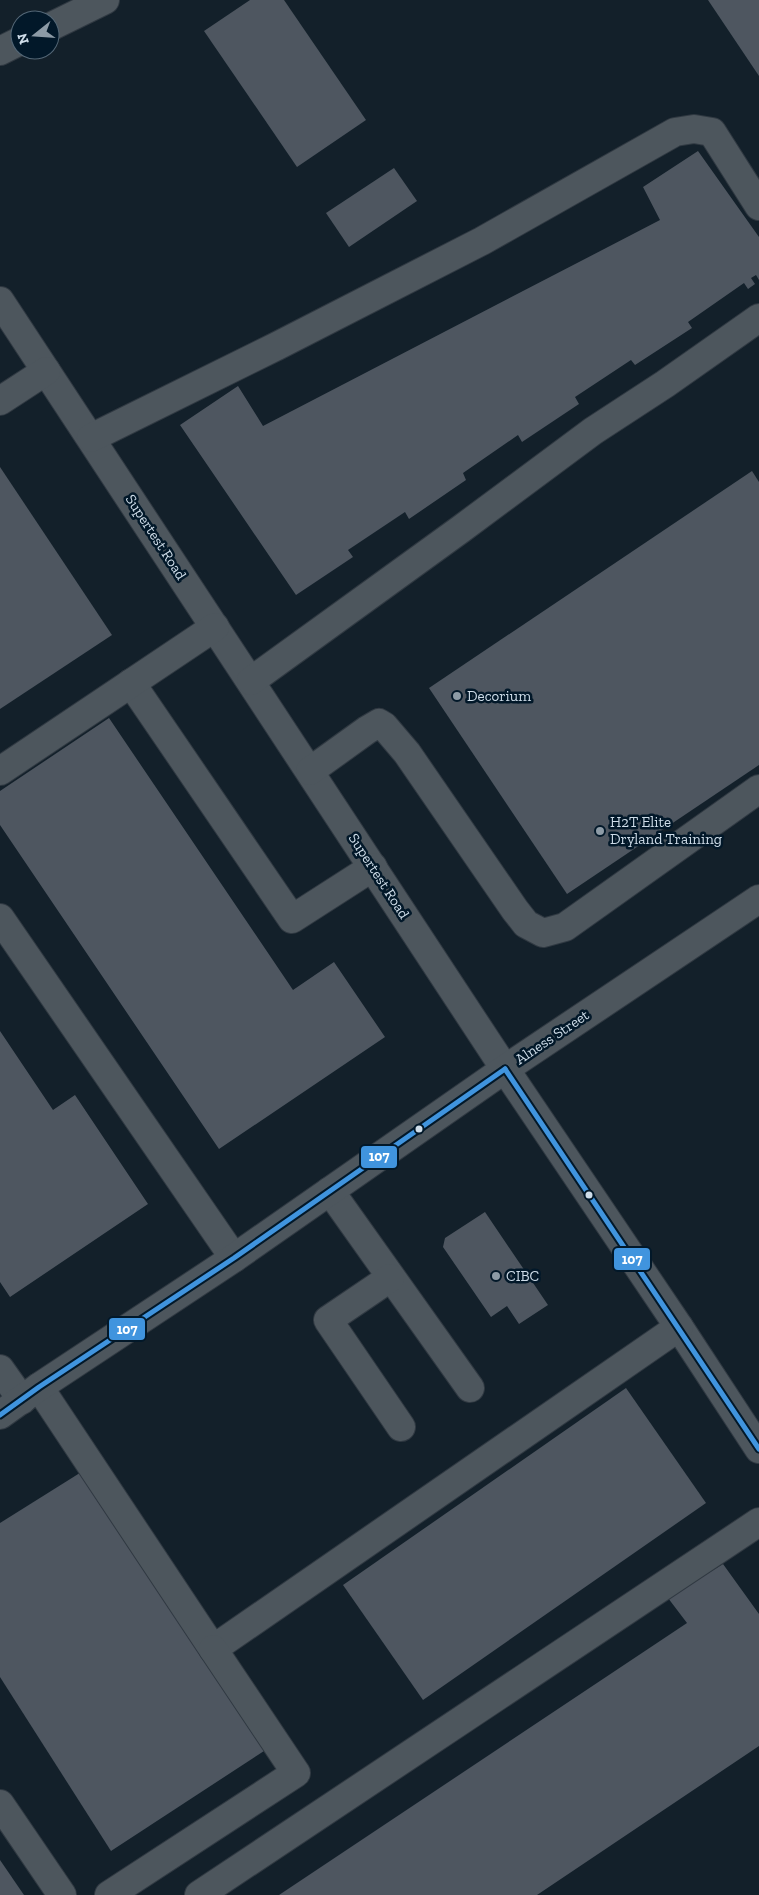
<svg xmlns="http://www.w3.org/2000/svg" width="759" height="1895" viewBox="0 0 759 1895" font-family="'Zilla Slab',serif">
<rect width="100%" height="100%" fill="#13202a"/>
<g fill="#4e5660">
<path d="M250,0H284L366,120L297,167L204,31Z"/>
<path d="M708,0H759V76Z"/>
<path d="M698,151L759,237V280L756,275L751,278L755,284L748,289L744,283L688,322L692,328L635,365L631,360L575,397L579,404L522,442L518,435L463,473L466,480L409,519L405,512L348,550L353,557L296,595L180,425L238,386L263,426L660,220L643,187Z"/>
<path d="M394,168L417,201L349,247L326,213Z"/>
<path d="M0,467L112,635L0,709Z"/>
<path d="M752,471L759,482V765L567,894L429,688Z"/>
<path d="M109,718L293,990L334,962L385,1037L219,1149L0,825V791Z"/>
<path d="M0,1031L53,1110L75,1095L148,1204L10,1297L0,1282Z"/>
<path d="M485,1212L548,1305L519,1324L507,1306L491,1317L443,1247L445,1238Z"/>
<path d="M626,1388L706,1503L423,1700L343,1585Z"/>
<path d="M83,1471L264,1751L111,1851L0,1677V1523Z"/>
<path d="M723,1564L759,1614V1746L537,1895H279L687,1623L668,1598Z"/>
<path d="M0,1860L24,1895H0Z"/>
</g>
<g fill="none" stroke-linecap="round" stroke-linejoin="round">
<defs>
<g id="minor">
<path d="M50,27L105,0"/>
<path d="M0,51L20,41"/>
<path d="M0,301L505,1069L679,1327L759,1449"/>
<path d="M0,401L46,371"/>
<path d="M91,438L277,346L482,241L675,132L694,129L712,132L759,206"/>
<path d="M251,681L461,529L593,431L665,384L759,318"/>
<path d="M131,683L292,919L373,867"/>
<path d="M0,771L215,627"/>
<path d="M310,771L367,730L379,723L384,726L407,753L515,910L526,924L543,933L565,927L759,789"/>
<path d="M0,918L234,1258"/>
<path d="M330,1191L470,1388"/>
<path d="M390,1278L328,1320L401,1427"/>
<path d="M0,1369L22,1400"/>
<path d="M39,1387L213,1649L679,1327"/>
<path d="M0,1415L39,1387L234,1258L505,1069L759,899"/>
<path d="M0,1804L62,1895"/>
<path d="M109,1895L296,1773L213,1649"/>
<path d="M199,1895L759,1522"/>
</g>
</defs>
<use href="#minor" stroke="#303942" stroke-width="30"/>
<use href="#minor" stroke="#4d565d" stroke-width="28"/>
<defs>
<g id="bus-1">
<path d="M505,1069L759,1449"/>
<path d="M0,1415L39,1387L234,1258L505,1069"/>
</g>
</defs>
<use href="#bus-1" stroke="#021829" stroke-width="9"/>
<use href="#bus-1" stroke="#4094de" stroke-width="5"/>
</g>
<g fill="#8d9ba6" stroke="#021829" stroke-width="2">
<circle cx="457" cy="696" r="5"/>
<circle cx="600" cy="831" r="5"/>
<circle cx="496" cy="1276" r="5"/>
</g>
<g fill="#cfdde9" stroke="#021829" stroke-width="2">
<circle cx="419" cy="1129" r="4.5"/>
<circle cx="589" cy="1195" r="4.5"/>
</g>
<g text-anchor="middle" stroke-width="5" stroke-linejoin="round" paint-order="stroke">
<g font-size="15" fill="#cfdde9" stroke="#021829">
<text transform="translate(156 537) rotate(57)" y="5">Supertest Road</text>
<text transform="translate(379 876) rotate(57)" y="5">Supertest Road</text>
<text transform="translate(552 1037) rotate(-34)" y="5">Alness Street</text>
</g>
<g font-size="15" fill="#cfdde9" stroke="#021829" text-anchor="start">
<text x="467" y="701">Decorium</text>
<text x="610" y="827">H2T Elite<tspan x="610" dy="17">Dryland Training</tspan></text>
<text x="506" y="1281">CIBC</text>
</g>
</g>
<g stroke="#021829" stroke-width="2">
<rect x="360" y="1145" width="38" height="24" rx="5" fill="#4094de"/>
<rect x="613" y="1247" width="38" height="24" rx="5" fill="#4094de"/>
<rect x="108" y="1317" width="38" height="24" rx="5" fill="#4094de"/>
</g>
<g font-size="14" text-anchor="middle" font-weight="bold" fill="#fff">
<text x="379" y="1161">107</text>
<text x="632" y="1264">107</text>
<text x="127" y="1334">107</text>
</g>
<g transform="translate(35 35) rotate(253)"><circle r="24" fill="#021829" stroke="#546776"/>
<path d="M0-4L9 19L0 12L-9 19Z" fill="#8d9ba6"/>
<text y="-8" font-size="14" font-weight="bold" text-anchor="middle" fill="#cfdde9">N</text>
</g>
</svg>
